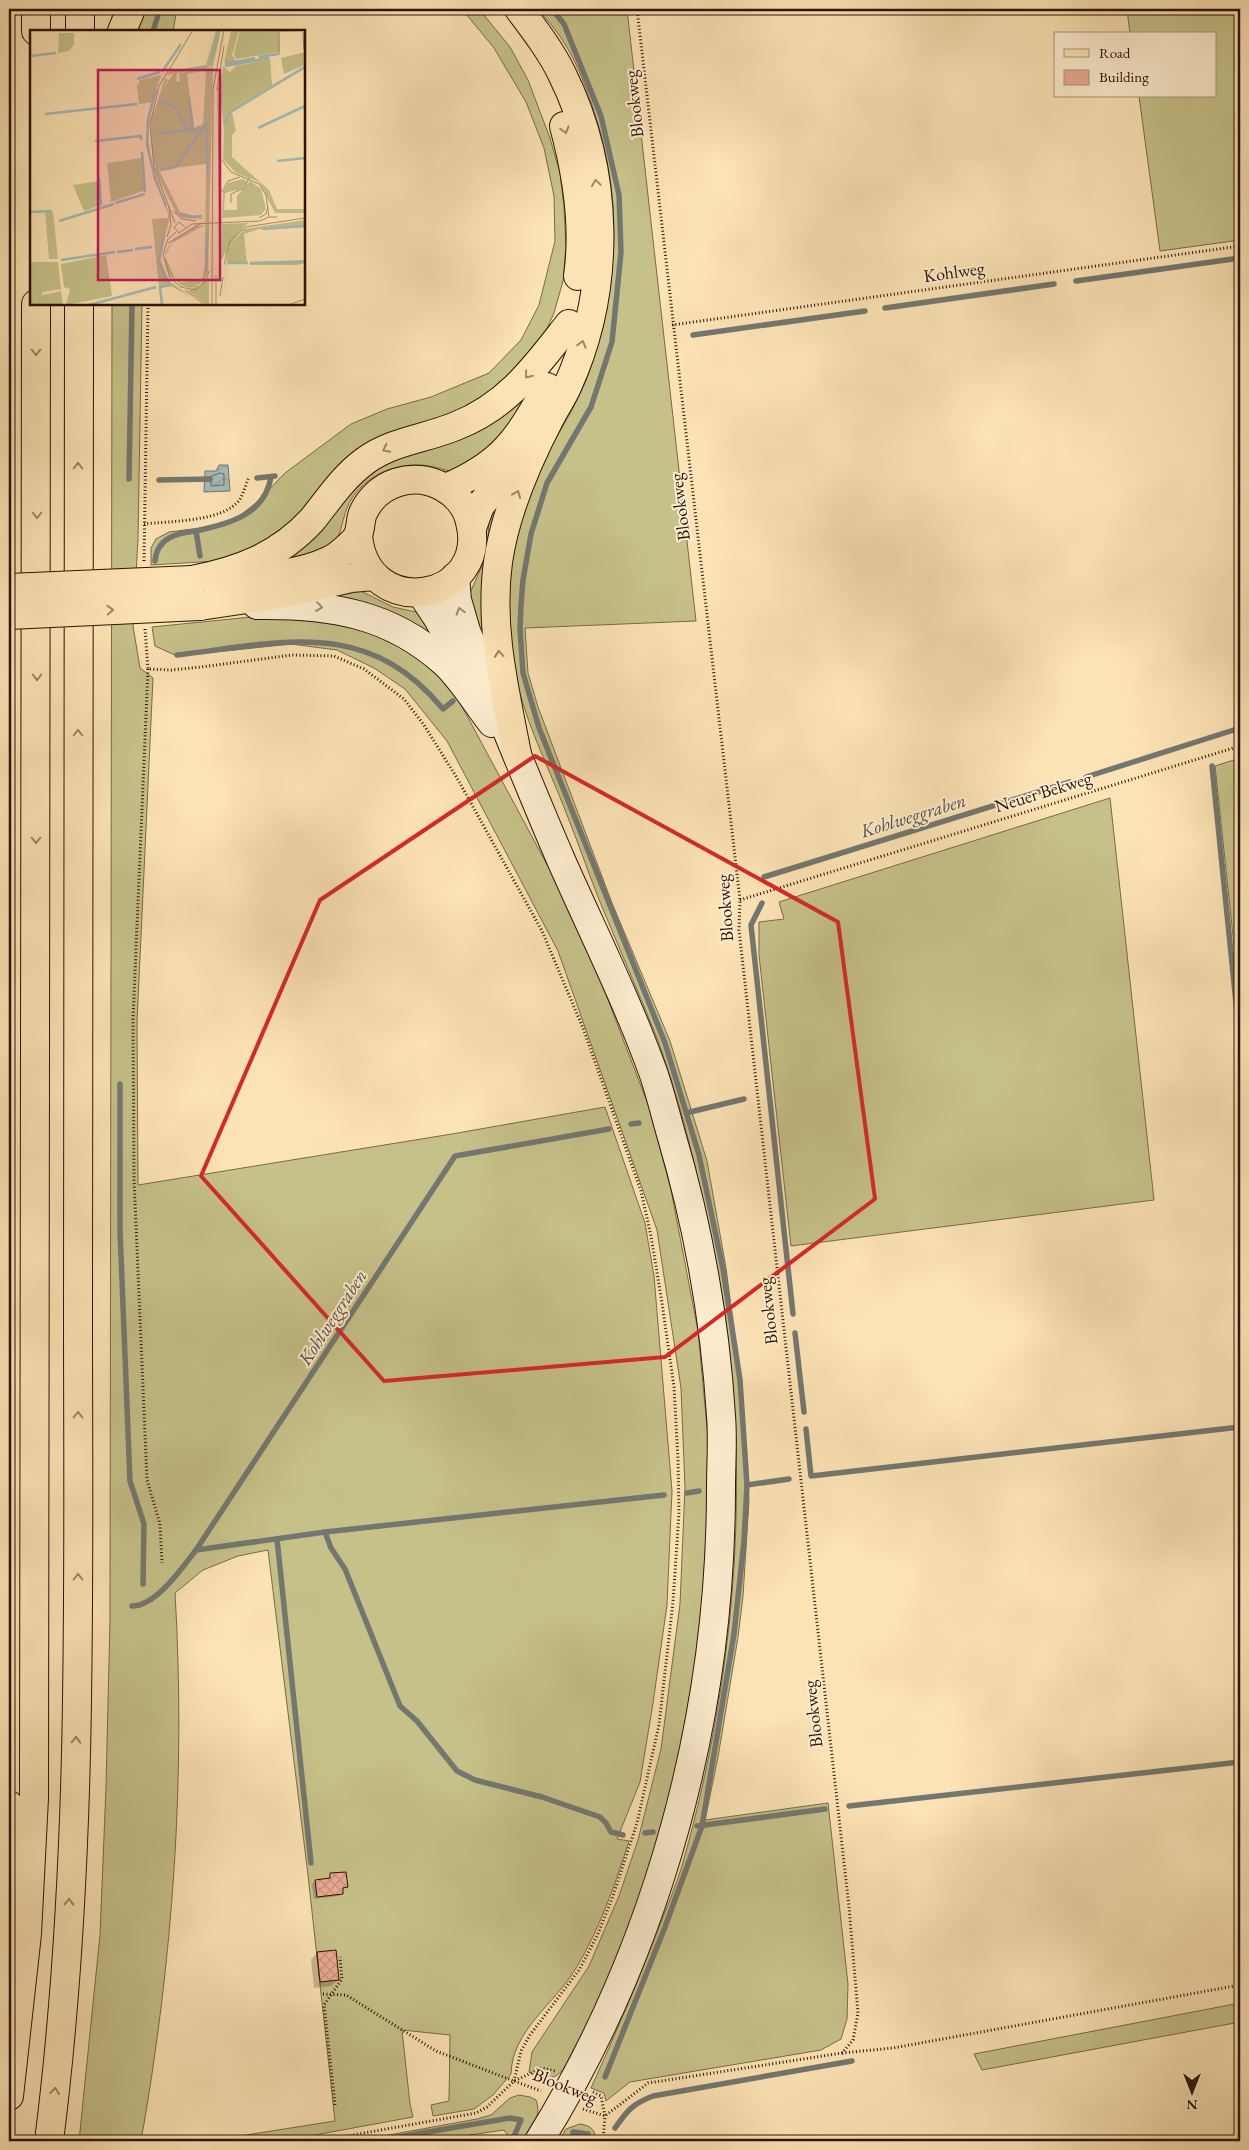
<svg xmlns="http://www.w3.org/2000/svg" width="1249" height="2150" viewBox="0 0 1249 2150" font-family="'EB Garamond',serif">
<defs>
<pattern id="water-waves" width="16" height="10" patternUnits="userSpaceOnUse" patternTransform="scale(1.25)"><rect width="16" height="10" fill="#a4bbb9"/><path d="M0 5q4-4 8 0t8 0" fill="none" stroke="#8da09e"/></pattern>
<pattern id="building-cross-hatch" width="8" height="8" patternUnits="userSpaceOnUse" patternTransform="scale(1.25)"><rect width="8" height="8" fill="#ecaa95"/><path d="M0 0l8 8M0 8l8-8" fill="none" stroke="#cb917f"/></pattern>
</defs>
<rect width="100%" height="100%" fill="#fce3b5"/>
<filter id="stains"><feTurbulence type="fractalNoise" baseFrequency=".004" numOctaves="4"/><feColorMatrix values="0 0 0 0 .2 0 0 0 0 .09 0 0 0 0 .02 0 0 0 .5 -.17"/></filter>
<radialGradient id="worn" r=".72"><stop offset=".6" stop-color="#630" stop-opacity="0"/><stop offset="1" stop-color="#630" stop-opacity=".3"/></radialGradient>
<g fill="#c6c189" stroke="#796a47">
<path d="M145,9H177L173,31H134Z"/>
<path d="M462,9H479L510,47L528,80L550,138L560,173L564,207L566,247L563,281L554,313L543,337L504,385L268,540L245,553L217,561L151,565V548L156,539L169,532L200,528L234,520L256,503L285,473L351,424L387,409L431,397L489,373L521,340L539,305L555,241L554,196L544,148L526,102L494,48Z"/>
<path d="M538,9H627L696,621L525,628L528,673L538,707L612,903L670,1041L707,1161L726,1268L742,1392L749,1501L743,1596L738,1637L718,1757L705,1820L828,1803L848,1984L847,2019L841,2039L821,2050L630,2082L606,2101L604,2093L591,2088C615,2035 638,1982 659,1927C667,1907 676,1886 682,1866C727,1708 746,1542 732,1379C728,1321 717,1263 704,1206C692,1150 677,1092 657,1038C638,990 617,944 598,897C587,869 578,842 567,815C546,760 518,709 511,650C503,584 516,517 545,458C556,436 571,415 581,391C591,372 596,350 601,329C620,257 618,185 595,114C587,90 578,65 565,44C557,31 547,20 538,9Z"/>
<path d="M1127,9H1240V240L1160,251L1139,96H1215V34H1130Z"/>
<path d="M112,304H142L138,539L133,626L140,668L153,678L137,1022L138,1185L452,1134L605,1107L645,1223L654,1276L672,1491L667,1605L653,1703L640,1782L617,1839L629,1841C615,1884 600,1929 576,1968C555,2004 512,2030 511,2074L493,2095L474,2109L433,2116L431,2105L449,2101L450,2035L402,2030L410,2104L413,2117L282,2141H208L335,2121L308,1875L268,1550L238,1556L203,1570L175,1593C186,1777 173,1960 141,2141H79L100,1935L106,1787L110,1620Z"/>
<path d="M545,370L502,444L455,472C444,470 433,466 422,465C391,463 359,479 347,508C342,520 341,538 331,547C327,550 301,561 296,561C291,561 285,560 280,559L369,472Z"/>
<path d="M498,498L490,658L467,600L487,554L489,517Z"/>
<path d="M359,590L393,607L416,612L428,620L465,673L391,613L364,602L326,593Z"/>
<path d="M271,615L334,616L410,650L451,686L579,924L649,1107L671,1190L698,1331L708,1438L709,1505L701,1631L674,1784L647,1883L595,2009L563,2070L556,2076L544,2080L529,2072L532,2052L589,1966L619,1896L638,1840L661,1749L680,1604L685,1487L681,1388L657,1230L558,951L447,741L405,689L374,668L337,650L291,644L177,656L155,646L152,627Z"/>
<path d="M1240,758V1002L1215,766Z"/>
<path d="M1110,798L1154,1200L791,1246L759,955V922L784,919L779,902Z"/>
<path d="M1240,2003V2022L982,2070L974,2054Z"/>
<path d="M519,2095L530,2097L536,2100C542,2116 532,2128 524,2141H505L508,2136L504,2130L429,2141H356L477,2119L491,2115L510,2098Z"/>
<path d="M580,2124C592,2126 595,2130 596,2141H559L566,2129Z"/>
</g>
<path fill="url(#water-waves)" stroke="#747771" d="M219,465H228L230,491L204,492L205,471H216Z"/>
<g fill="#0003">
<path d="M331,1874L347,1886L342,1890V1893L339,1896L314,1899L312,1884L315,1881L328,1880Z"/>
<path d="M317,1953L338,1980L331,1986L314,1988L311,1959Z"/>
</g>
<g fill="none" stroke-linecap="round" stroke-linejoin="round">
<path stroke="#68665f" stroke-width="1" d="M221,473L224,474V485L211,486L210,477Z"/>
<g stroke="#747771" stroke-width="5.5">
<path d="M552,9L564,24L601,116L619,195L621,252L612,342L591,407L547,483L531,534L523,580L521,604L520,629L523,673L539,728L665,1043L699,1155L723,1269L740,1380L747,1485L744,1541L734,1634L702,1826L665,1927L605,2077"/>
<path d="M153,31L160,9"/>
<path d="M1076,281L1240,258"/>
<path d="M885,308L1054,284"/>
<path d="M693,335L865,311"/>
<path d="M257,478L275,476"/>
<path d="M129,479L132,304"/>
<path d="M159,480L210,479"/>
<path d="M200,556L196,531C228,524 265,515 271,477"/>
<path d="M155,561C157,538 176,533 196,531"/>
<path d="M177,655C281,643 366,616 443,709L453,701"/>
<path d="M1212,766L1240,1042"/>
<path d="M1086,777L1240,728"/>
<path d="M764,877L1070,782"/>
<path d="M762,903L751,925L793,1314"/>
<path d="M120,1084V1230L130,1481L144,1524L143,1584"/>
<path d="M690,1112L744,1099"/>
<path d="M631,1124L639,1123"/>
<path d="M795,1333L804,1412"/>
<path d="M806,1429L811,1476L1240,1427"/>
<path d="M747,1485L789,1479"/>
<path d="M687,1493L699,1491"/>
<path d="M325,1532L331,1548L345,1569L400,1706L417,1721L457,1771L475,1780L542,1797L600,1817L606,1823L611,1832L623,1835"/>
<path d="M277,1539L311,1863"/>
<path d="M196,1550L325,1532L664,1495"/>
<path d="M132,1606C156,1606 183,1567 196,1550L455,1156L609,1129"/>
<path d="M849,1806L1240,1762"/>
<path d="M697,1826L825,1809"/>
<path d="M645,1833L653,1832"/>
<path d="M615,2128C627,2111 632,2104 653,2096L852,2061"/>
<path d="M381,2140L510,2118L521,2120L512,2141"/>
<path d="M573,2141V2132L588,2134"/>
</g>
</g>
<g fill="url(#building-cross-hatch)" stroke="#2c1205">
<path d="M346,1872L348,1887L343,1888V1894L317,1897L315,1880L330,1878V1873Z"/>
<path d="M336,1950L339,1980L320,1982L317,1952Z"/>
</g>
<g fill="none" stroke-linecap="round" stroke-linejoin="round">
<defs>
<g id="secondary">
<path d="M455,577L457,600L466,631C498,707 528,784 561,860C592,930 627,1000 653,1072C660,1092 665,1113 671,1134C698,1225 715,1320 721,1416C723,1440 721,1464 721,1488C721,1716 659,1947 539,2141"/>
<path d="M421,593L437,617L465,667"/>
<path d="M257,605C329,604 390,613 445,663C462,679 477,704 492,723"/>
</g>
<g id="primary">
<path d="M214,579C252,577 295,577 330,560C337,557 355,542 358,535C361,528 360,520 363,513C377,482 414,471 443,487C456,494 467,507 470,522C490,601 367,624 358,536"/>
<path d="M200,606L280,594L351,578L374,576"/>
</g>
<g id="motorway">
<path d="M36,9V31"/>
<path d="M80,31V9"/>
<path d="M122,31L131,9"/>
<path d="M564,126C577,174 585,227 578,276"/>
<path d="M446,488C503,464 518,439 547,387"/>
<path d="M472,528L480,506L521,454"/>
<path d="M192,580C239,571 279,556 312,520C329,499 343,477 365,461C392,441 425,439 456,426C509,405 536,366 569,324"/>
<path d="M517,754C505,691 489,627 498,562C505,513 527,462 550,418C555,408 562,398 567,387C612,289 610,171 562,74C551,51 534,29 519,9"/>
<path d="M9,1805L14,1893"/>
<path d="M9,2096L27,1934L34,1798L36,304"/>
<path d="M49,2141C84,1866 78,1588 78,1311C78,975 78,639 79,304"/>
</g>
</defs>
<use href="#secondary" stroke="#2c1205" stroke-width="30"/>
<use href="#primary" stroke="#2c1205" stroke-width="30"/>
<use href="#motorway" stroke="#2c1205" stroke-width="30"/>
<g stroke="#2c1205" stroke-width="3" stroke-dasharray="1 2.5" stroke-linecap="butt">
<path d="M672,325L1240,246"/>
<path d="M144,524C169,521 225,522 240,499C244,492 246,484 249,477"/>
<path d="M144,561L148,304"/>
<path d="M145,629L148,669L171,670L201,667L292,655L334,656L364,669L404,699L424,725L457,778L542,931L583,1028L641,1191L651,1236L662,1303L674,1387L678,1459L679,1513L673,1602L659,1725L637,1823L612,1899L597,1936L579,1970L530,2035L521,2051L514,2081"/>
<path d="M148,669L133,1019L134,1179L147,1480L160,1524L162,1563"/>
<path d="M740,900L1240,746"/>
<path d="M323,1994L346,1995L436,2051L514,2081L542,2068L555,2071"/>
<path d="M842,2053L893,2048L1240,1985"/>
<path d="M593,2092L601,2096L605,2116L603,2141"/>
<path d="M335,2105L324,2005L342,1979L340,1957"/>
<path d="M583,2109L605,2116L648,2083L842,2053L853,2040L858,2013L849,1907L739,930L740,900L637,9"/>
<path d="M319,2141L476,2113L487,2107L514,2081L541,2091"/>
</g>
<use href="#secondary" stroke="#fdedcf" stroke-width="28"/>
<use href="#primary" stroke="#fce3b5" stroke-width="28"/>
<use href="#motorway" stroke="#fce3b5" stroke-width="28"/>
<defs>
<g id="primary-bridge">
<path d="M9,588L192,580"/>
<path d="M9,615L200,606"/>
</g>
</defs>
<use href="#primary-bridge" stroke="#2c1205" stroke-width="30" stroke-linecap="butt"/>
<use href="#primary-bridge" stroke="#fce3b5" stroke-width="28"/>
</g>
<defs><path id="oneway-chevron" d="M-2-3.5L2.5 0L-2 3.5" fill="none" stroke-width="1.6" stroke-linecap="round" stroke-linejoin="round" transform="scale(1.25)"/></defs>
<g stroke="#9e8566">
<use href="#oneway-chevron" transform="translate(565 130) rotate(74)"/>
<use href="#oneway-chevron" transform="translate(596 183) rotate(-98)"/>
<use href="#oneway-chevron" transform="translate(582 344) rotate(-75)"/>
<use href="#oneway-chevron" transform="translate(36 352) rotate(90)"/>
<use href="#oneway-chevron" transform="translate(528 375) rotate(129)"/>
<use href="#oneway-chevron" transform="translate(386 449) rotate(154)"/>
<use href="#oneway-chevron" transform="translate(78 466) rotate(-90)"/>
<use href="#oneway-chevron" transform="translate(517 494) rotate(-68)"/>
<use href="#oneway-chevron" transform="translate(37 515) rotate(90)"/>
<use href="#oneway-chevron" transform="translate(110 610) rotate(-3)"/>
<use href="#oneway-chevron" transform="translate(499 654) rotate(-95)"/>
<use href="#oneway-chevron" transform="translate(37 677) rotate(90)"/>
<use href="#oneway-chevron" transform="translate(78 733) rotate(-90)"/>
<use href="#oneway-chevron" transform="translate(36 840) rotate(90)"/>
<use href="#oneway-chevron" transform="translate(78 1415) rotate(-90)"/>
<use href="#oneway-chevron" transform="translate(78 1577) rotate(-90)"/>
<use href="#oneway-chevron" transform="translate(76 1740) rotate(-88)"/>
<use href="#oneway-chevron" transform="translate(69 1902) rotate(-88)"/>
<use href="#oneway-chevron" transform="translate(55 2091) rotate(-83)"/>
</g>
<g stroke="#9f8a74">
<use href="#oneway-chevron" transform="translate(319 607) rotate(7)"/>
<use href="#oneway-chevron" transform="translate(460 611) rotate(-106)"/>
</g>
<path fill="none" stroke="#d62828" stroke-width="4" stroke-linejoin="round" d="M535,756L838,922L875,1199L665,1357L384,1381L201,1176L320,900Z"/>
<g text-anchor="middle" stroke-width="4" stroke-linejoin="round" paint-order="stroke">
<g font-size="18" fill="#2c1205" stroke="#fdedcf">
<text transform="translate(634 104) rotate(-96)" y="6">Blookweg</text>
<text transform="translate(954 272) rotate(-8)" y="6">Kohlweg</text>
<text transform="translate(680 507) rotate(-97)" y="6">Blookweg</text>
<text transform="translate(1043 792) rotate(-17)" y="6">Neuer Bekweg</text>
<text transform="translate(725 908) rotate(-94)" y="6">Blookweg</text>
<text transform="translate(768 1311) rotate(-96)" y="6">Blookweg</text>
<text transform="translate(813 1714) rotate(-96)" y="6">Blookweg</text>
<text transform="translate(565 2086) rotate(22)" y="6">Blookweg</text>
</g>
<g font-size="19" font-style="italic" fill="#564d44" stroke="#fdedcf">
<text transform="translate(913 815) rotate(-17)" y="7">Kohlweggraben</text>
<text transform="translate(332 1317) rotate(-57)" y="7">Kohlweggraben</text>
</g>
</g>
<g transform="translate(30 30)">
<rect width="275" height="275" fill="#fce3b5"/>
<path d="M164,0L140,41L176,35L186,0H191L183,36L137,45ZM201,0H209L202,25L206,31L194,33ZM210,0H270V1L249,2L250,22L206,29L204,23ZM29,3H44V14L39,21L28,23ZM275,22V35L254,44L251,28ZM240,29L242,55L271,38H275L202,82L206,101L202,105V127L239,160L247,179H275V183H245L229,152L206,143L193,129L194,102L190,62L193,36L200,42L206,36ZM183,37L178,242L171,255L160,258L151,255L140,245L135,233V222L143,210L166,196L175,195L142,213L135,226L145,249L151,252L172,249L175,236L176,134L129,140L150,182L175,189L152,188L146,183L126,142L122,120L121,91L135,48L138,50L131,62L143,44L147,43L146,51L150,52L149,43ZM176,40L173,94L164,98L157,44ZM131,45L121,76L118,107L122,137L140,186L130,229L139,251L163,268L141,256L129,257L122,189L138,188V184L124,148L119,126L117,103L121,72L109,74L107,56L110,50ZM112,128L116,160L81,172L77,133ZM213,149L217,152L211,159L195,163L194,180H207V166L220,151L231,159L236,179L231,185L192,188L193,162L198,153ZM69,151L71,175L54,181L43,155ZM275,190V197L229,199L214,204L217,234H197L193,275L198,218L214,199ZM219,193L213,197L191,230L192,194ZM76,225L82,266L36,275L40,259L34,257L31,234ZM275,230V233L267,235H220V232ZM0,232H28L31,259L12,262V265L5,267L6,275H0ZM179,248V275H177L158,261Z" fill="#c6c189" fill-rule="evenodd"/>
<path d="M15,182H23L28,229H19ZM31,261L33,275H6L5,267Z" fill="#c6c189"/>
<path fill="none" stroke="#a4bbb9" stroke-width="2.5" d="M0,26L26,23M229,27L248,24M181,32L189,0M195,34L225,28M195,36L239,28M156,40L177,37M132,42L151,14M107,49L130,42M126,59L118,90L117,115L125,148L136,176M159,68L163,100M129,71L145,77L158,100M15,84L107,74M195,93L199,83L275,37M176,95L178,144M228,98L275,76M125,104L169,99M65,111L111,106V110M112,122L115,162M247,131L275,128M130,140L145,137L177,93M69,147L71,175M85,173L115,164M0,182L22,181M150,184L160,187L172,186M29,191L84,174M232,199L275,196M134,206L129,231L135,247L141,255M105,219L122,217M87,222L103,220M31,230L85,222M198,233H218M220,233L275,232M176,241L177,203M59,275L126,257M132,275L130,257L141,255"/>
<path fill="none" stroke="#a98f6f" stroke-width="1" d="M273,2L274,20M249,25V0M188,57L190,252M187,60L194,16M192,130L201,142L229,154L236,165L239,187H247M192,162L198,151L210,147M201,173V164L214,158L219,148M143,181L152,189L166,191M229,188L236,184L238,177M145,193L124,137L120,94L129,56L163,0M155,197L149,192L144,197L149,203L162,194L230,191L239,187M146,202L138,209L133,224L140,248L151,257L165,260L175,252L179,241M137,207L141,195L139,176M138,213L171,193M194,235L200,211L215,197L275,188M186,245V275M155,260L175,275M190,266L193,247M182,275L183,59L194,0M258,275L275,269"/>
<path fill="#c2185b" fill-opacity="0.15" stroke="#c2185b" stroke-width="2.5" d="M68,40H190V250H68Z"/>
<rect width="275" height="275" fill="none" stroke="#2c1205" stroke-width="2.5"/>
</g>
<rect width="1249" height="2150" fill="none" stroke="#fce3b5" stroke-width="30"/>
<rect x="10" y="10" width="1229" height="2130" fill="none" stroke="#2c1205" stroke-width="2.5"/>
<rect x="15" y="15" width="1219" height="2120" fill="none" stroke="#2c1205"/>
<rect x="1054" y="32" width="162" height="65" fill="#fdedcf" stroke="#a9957e"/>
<rect x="1064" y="49" width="25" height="8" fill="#fce3b5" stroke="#a9957e"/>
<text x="1099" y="58" font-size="15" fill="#2c1205">Road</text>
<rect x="1064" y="70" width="25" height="15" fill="#ecaa95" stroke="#a9957e"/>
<text x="1099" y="82" font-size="15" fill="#2c1205">Building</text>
<g transform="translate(1192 2092) rotate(180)" stroke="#fdedcf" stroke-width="4" paint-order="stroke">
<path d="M0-4L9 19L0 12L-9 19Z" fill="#2c1205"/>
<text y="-8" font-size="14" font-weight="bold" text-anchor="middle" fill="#2c1205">N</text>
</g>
<rect width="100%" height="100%" filter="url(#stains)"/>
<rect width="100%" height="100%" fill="url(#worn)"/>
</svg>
